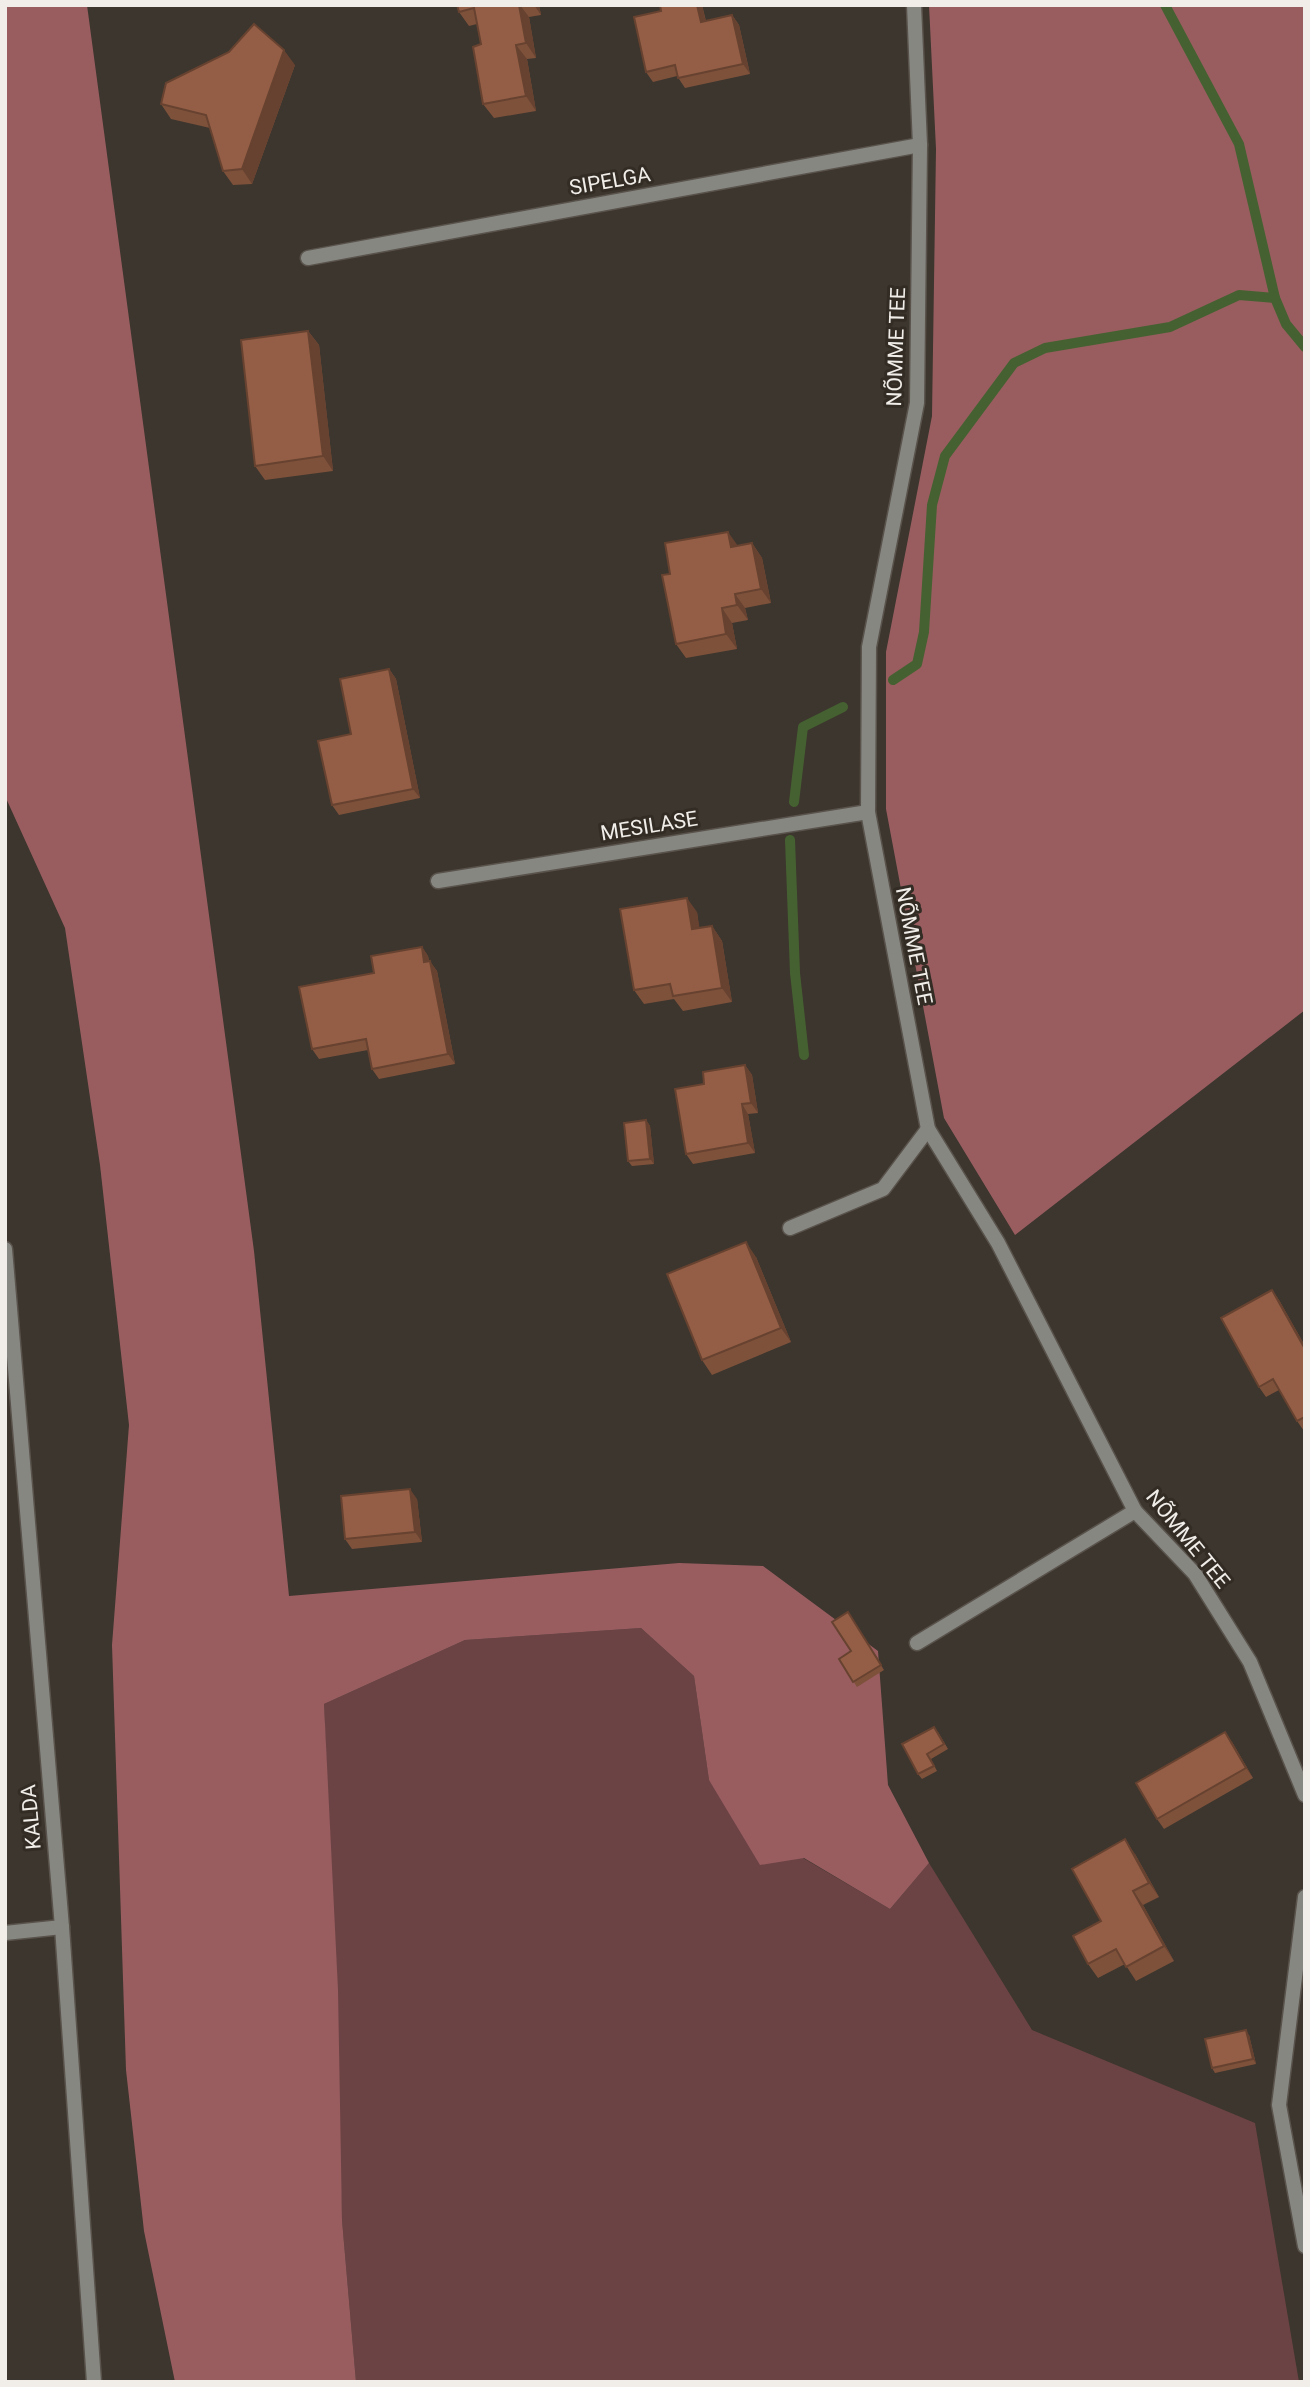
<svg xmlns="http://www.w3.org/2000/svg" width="1310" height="2387" viewBox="0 0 1310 2387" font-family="Roboto,sans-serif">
<rect width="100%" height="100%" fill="#3c362e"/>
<path fill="#6c4344" d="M641,1628L694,1676L709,1780L803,1858L890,1909L929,1863L1032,2030L1255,2123L1299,2382H356L342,2220L324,1704L465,1640Z"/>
<g fill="#995d60">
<path d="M5,5H87L254,1251L289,1596L679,1563L763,1566L878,1651L888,1785L929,1863L890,1909L804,1858L760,1865L709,1780L694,1676L641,1628L465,1640L324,1704L338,1990L342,2220L356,2382H175L144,2231L126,2070L112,1645L129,1425L100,1165L65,928L5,796Z"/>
<path d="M929,5H1305V1010L1015,1235L944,1118L886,809V652L932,416L936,149Z"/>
</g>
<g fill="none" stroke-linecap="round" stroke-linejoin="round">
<g stroke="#466131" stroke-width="10">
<path d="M1165,5L1239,144L1275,298L1286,324L1305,347"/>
<path d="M893,680L917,664L924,632L932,505L945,456L1014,363L1045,348L1170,327L1239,295L1275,298"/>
<path d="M794,802L803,727L843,707"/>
<path d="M790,840L795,973L804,1055"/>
</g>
<defs>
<path id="service" d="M917,1643L1135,1511"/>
<g id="minor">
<path d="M914,5L920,145L917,403L869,647L868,812L928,1129L998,1243L1135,1511L1195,1574L1250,1662L1305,1795"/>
<path d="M308,258L920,145"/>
<path d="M438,881L868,812"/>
<path d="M790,1228L883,1189L928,1129"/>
<path d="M5,1249L62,1927L94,2382"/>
<path d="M1305,1897L1279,2105L1305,2246"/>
<path d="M5,1933L62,1927"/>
</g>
</defs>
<use href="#service" stroke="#59534c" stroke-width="17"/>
<use href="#minor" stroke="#59534c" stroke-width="17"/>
<use href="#service" stroke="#878782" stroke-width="14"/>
<use href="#minor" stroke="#878782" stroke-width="14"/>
</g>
<g fill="#7e513b">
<path d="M457,5H539L541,15L529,17L536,58L527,59L536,111L494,118L483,104L481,44L477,24L469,26L459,12Z"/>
<path d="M702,5L706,21L732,15L739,25L750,74L685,88L677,76L653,82L646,72Z"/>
<path d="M295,65L252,184L233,185L223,171L210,128L171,119L161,104Z"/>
<path d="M308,331L319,345L333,471L265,480L255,466Z"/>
<path d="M752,543L762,558L771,603L745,608L748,620L732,623L737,649L686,658L676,644L670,574L738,546Z"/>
<path d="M389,669L396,679L420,798L339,815L332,805L351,734Z"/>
<path d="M697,912L699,928L712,926L722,941L732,1002L683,1011L674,999L644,1004L634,990Z"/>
<path d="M422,947L428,956L429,961L437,971L455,1064L379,1079L372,1069L368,1050L319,1059L312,1049L374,973Z"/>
<path d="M745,1065L752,1075L758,1113L748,1114L755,1153L693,1164L686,1154L704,1084Z"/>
<path d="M646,1120L650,1126L654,1164L632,1166L628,1161Z"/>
<path d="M756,1257L791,1342L712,1375L702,1360Z"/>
<path d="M1272,1290L1279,1300L1305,1346V1430L1304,1431L1297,1421L1279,1390L1266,1397L1259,1387Z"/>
<path d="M417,1499L422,1542L352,1549L345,1539Z"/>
<path d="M848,1612L884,1670L857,1687L839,1659L851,1651Z"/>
<path d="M938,1732L948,1749L931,1759L937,1771L922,1779L918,1774Z"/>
<path d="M1232,1742L1253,1778L1164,1829L1157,1819Z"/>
<path d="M1135,1854L1159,1897L1143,1905L1174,1961L1136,1981L1125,1964L1098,1978L1088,1964L1101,1921Z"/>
<path d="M1249,2035L1256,2064L1215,2073L1212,2068Z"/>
</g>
<g fill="#674230">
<path d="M519,5H520L529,17L536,58L526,43Z"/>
<path d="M534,5H539L541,15Z"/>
<path d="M697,5H702L708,32L701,22Z"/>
<path d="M732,15L739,25L750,74L743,64Z"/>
<path d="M516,45L527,59L536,111L526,96Z"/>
<path d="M284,50L295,65L252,184L242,169Z"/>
<path d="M308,331L319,345L333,471L323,456Z"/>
<path d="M728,532L738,546L731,547Z"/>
<path d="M752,543L762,558L771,603L761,589Z"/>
<path d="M735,594L745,608L748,620L737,605Z"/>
<path d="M722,608L732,623L737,649L726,634Z"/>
<path d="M389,669L396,679L420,798L413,789Z"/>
<path d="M687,898L697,912L702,944L692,929Z"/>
<path d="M712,926L722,941L732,1002L722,988Z"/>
<path d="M422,947L428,956L431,972L424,962Z"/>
<path d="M430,961L437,971L455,1064L448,1054Z"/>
<path d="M745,1065L752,1075L758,1113L751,1103Z"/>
<path d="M742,1104L748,1114L755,1153L748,1143Z"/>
<path d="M646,1120L650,1126L654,1164L650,1159Z"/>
<path d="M746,1242L756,1257L791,1342L781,1328Z"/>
<path d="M1272,1290L1279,1300L1305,1346V1349Z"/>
<path d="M410,1489L417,1499L422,1542L415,1532Z"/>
<path d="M1225,1732L1232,1742L1253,1778L1246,1768Z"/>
<path d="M1125,1839L1135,1854L1159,1897L1149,1883Z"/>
<path d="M1133,1891L1143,1905L1174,1961L1164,1946Z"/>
<path d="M1246,2030L1249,2035L1256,2064L1253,2059Z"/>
</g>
<g fill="#935e45" stroke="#674230" stroke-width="2">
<path d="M457,5H519L526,43L516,45L526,96L483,104L473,47L481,44L474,8L459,12Z"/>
<path d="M660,5H697L701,22L732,15L743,64L678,78L675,65L646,72L634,17L661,11Z"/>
<path d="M254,24L284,50L242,169L223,171L206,115L161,104L166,83L229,52Z"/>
<path d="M308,331L323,456L255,466L241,340Z"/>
<path d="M728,532L731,547L752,543L761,589L735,594L737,605L722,608L726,634L676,644L662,575L670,574L665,543Z"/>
<path d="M389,669L413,789L332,805L318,741L351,734L340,679Z"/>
<path d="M687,898L692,929L712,926L722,988L673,996L670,984L634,990L620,909Z"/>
<path d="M422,947L424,962L430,961L448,1054L372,1069L366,1039L312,1049L299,987L374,973L371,956Z"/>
<path d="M745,1065L751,1103L742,1104L748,1143L686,1154L675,1089L704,1084L703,1072Z"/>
<path d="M646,1120L650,1159L628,1161L624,1123Z"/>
<path d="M746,1242L781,1328L702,1360L667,1274Z"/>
<path d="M1272,1290L1305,1349V1417L1297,1421L1273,1379L1259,1387L1221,1318Z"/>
<path d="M410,1489L415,1532L345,1539L341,1496Z"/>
<path d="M848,1612L881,1665L853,1682L839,1659L851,1651L832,1622Z"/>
<path d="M934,1727L944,1744L927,1754L934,1766L918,1774L902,1744Z"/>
<path d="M1225,1732L1246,1768L1157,1819L1136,1783Z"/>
<path d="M1125,1839L1149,1883L1133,1891L1164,1946L1126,1967L1116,1949L1088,1964L1073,1936L1101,1921L1072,1869Z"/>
<path d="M1246,2030L1253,2059L1212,2068L1205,2039Z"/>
</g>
<g text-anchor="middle" stroke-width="6" stroke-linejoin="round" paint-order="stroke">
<g font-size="21" fill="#f1ede8" stroke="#322c25">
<text transform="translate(610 181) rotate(-10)" y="7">SIPELGA</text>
<text transform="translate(896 347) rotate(-88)" y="7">NÕMME TEE</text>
<text transform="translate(649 826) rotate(-9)" y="7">MESILASE</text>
<text transform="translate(914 946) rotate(79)" y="7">NÕMME TEE</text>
<text transform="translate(1188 1539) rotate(51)" y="7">NÕMME TEE</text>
<text transform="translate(31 1817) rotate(-95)" y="7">KALDA</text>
</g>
</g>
<rect width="1310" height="2387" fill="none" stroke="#f1ede8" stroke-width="14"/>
</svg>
